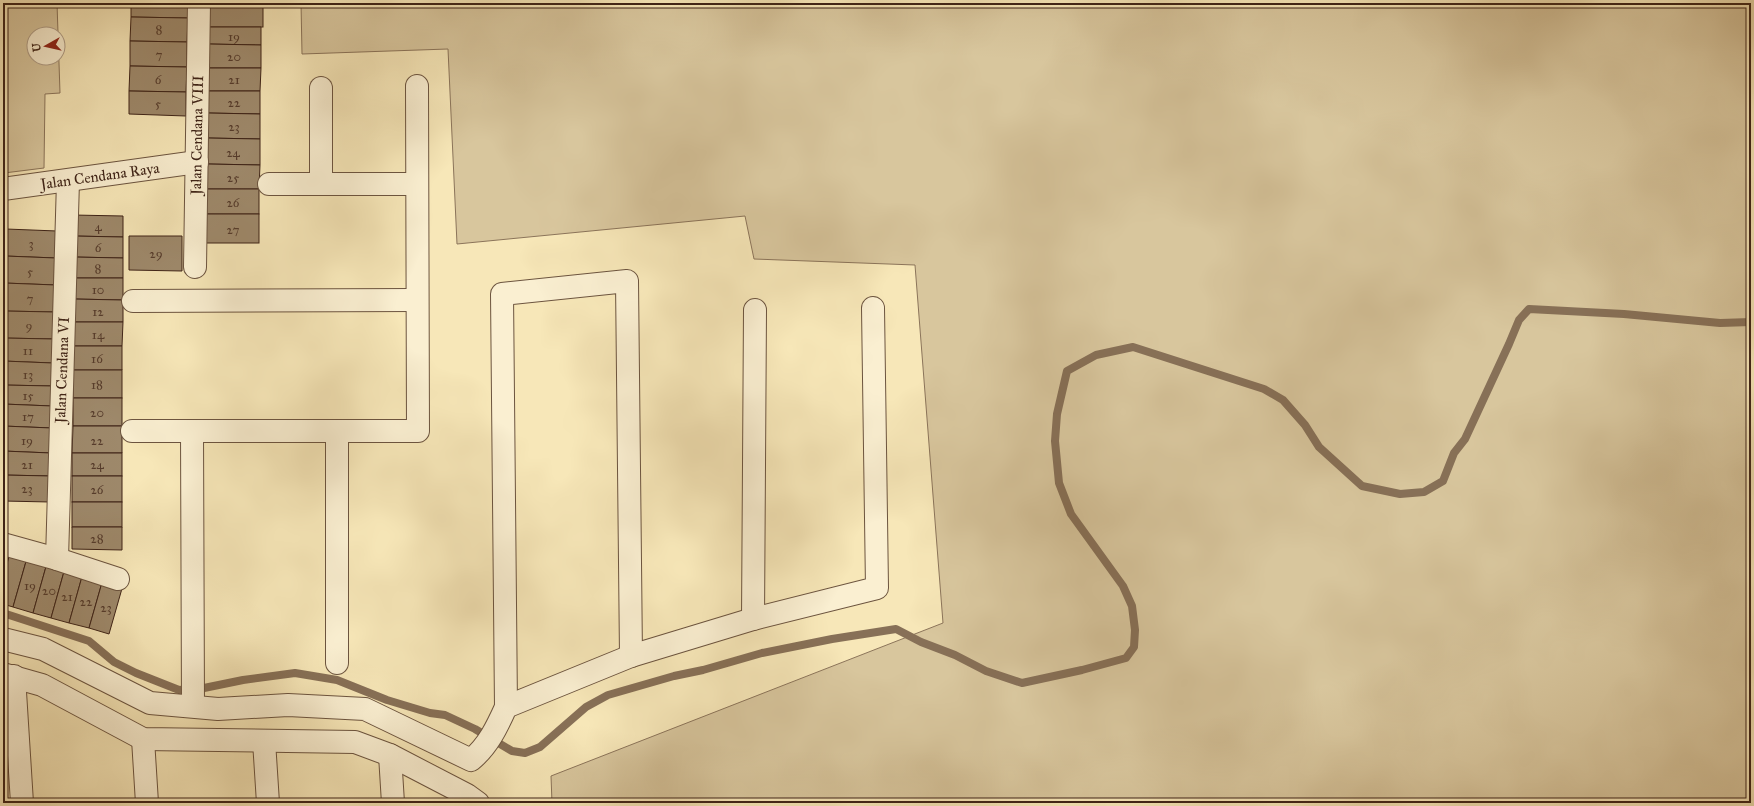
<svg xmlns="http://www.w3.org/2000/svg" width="1754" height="806" viewBox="0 0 1754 806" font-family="'IM FELL Great Primer',serif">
<rect width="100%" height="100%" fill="#f7e7b8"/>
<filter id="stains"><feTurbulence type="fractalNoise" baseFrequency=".005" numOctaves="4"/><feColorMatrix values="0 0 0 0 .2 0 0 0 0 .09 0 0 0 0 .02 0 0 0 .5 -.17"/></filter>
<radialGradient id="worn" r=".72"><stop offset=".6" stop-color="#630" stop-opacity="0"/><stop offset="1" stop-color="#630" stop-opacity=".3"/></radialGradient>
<g fill="#d8c69d" stroke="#8b745a" fill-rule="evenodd">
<path d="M3,3H57L60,93L45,94L44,168L4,173ZM34,34H58V58H34Z"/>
<path d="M301,3H1751V803H552L551,776L943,623L915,265L754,259L745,216L457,244L448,49L302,54Z"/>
</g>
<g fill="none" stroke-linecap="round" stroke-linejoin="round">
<path stroke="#877057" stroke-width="8" d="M3,613L89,641L114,662L136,673L179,690L204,688L243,680L295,673L337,680L387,700L430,713L445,715L475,729L512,751L525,753L540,747L586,707L608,695L674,676L703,670L762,653L832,639L896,629L921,642L955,655L986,671L1022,683L1082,670L1126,658L1134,647L1135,630L1132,606L1123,586L1071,514L1059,483L1055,441L1057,414L1067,371L1096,355L1133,347L1264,389L1283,400L1305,425L1319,447L1362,486L1400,494L1424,492L1443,481L1454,453L1465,439L1509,344L1519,320L1529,309L1624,314L1720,323L1751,322"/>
</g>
<g fill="#9e896b" stroke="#3e2317">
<path d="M131,3H188V18L131,17Z"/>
<rect x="208" y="3" width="55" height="24"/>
<path d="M131,17L188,18L187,42L130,41Z"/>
<path d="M208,27H261V45L208,44Z"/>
<path d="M130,41L187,42V67L130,66Z"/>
<path d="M208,44L261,45V68H208Z"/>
<path d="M130,66L187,67L186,92L129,91Z"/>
<path d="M208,68H261L260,91H207Z"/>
<path d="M129,91L186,92V116L129,114Z"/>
<path d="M207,91H260V114L207,113Z"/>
<path d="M207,113L260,114V139L207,138Z"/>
<path d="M207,138L260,139V165L207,164Z"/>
<path d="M207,164L260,165L259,189H206Z"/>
<rect x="206" y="189" width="53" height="25"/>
<rect x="206" y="214" width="53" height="29"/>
<path d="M73,215L123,216V237L73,236Z"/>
<path d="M6,229L57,231L56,258L5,256Z"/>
<path d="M73,236L123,237V258L73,257Z"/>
<path d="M129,236H182V271L129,270Z"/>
<path d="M5,256L56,258V285L4,283Z"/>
<path d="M73,257L123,258V278H73Z"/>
<path d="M73,278H123V300L73,299Z"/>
<path d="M4,283L56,285L55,312L4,311Z"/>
<path d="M73,299L123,300V322H73Z"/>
<path d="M4,311L55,312L54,339L3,338Z"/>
<path d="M73,322H123L122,346H72Z"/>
<path d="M3,338L54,339L53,363L3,361Z"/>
<path d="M72,346H122V370H73Z"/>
<path d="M3,361L53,363V386L3,385Z"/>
<rect x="73" y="370" width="49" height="28"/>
<path d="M3,385L53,386L52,406L3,404Z"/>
<rect x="73" y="398" width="49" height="28"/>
<path d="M3,404L52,406V428L3,426Z"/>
<path d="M3,426L52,428L51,453L3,451Z"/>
<path d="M73,426H122V453H72Z"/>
<path d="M3,451L51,453V476L3,475Z"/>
<rect x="72" y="453" width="50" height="23"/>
<path d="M3,475L51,476L50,502L3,501Z"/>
<rect x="72" y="476" width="50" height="26"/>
<rect x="72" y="502" width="50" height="25"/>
<path d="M72,527H122V550L72,549Z"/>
<path d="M3,551L10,553L3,578Z"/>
<path d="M10,553L27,558L13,607L3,604V578Z"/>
<path d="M27,558L47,563L33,613L13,607Z"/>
<path d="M47,563L65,568L51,618L33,613Z"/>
<path d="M65,568L83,573L69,623L51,618Z"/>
<path d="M83,573L103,579L89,628L69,623Z"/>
<path d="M103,579L123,585L109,634L89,628Z"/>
</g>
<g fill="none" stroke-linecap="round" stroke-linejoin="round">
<defs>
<g id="minor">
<path d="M321,183V88"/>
<path d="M269,184H417"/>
<path d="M3,189L197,162"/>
<path d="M195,267L199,3"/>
<path d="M133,301L417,300"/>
<path d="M132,431H418L417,86"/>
<path d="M192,431L193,706"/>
<path d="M337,431V663"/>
<path d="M3,544L57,559L118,579"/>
<path d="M57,559L68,181"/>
<path d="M753,619L755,310"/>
<path d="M3,639L43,649L150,703L218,709L288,705L365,709L471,760C488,746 497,727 506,707L631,656L753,619L877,588L873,308"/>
<path d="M3,674L42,685L143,739L355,742L390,755L467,795L478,803"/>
<path d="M14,676L22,803"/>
<path d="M506,707L502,294L627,281L631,656"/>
<path d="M143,739L147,803"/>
<path d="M264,741L268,803"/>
<path d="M390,755L393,803"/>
</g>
</defs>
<use href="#minor" stroke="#6c543f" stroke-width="24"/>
<use href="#minor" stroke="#faefd1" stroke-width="22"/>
</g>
<g text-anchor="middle" stroke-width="3" stroke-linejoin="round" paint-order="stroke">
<g font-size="13" fill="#563c2c">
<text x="159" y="34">8</text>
<text x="234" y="41">19</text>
<text x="159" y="59">7</text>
<text x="234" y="61">20</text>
<text x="158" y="84">6</text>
<text x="234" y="84">21</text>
<text x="234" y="107">22</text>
<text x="158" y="108">5</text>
<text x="234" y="131">23</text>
<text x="233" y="157">24</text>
<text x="233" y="182">25</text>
<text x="233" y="207">26</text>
<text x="98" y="231">4</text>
<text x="233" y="234">27</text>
<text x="31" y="248">3</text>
<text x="98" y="252">6</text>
<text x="156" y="258">29</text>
<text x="98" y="273">8</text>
<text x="30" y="276">5</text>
<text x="98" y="294">10</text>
<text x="30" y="303">7</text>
<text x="98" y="316">12</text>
<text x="29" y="330">9</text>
<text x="98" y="339">14</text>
<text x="28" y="355">11</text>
<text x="97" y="363">16</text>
<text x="28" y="379">13</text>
<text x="97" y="389">18</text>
<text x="28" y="400">15</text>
<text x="97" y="417">20</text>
<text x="28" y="421">17</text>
<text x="27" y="445">19</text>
<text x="97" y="445">22</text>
<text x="27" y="469">21</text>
<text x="97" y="469">24</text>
<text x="27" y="493">23</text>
<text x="97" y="494">26</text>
<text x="97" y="543">28</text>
<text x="30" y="590">19</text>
<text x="49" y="595">20</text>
<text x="67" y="601">21</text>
<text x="86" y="606">22</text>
<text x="106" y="612">23</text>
</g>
<g font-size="15" fill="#3e2317" stroke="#faefd1">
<text transform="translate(197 135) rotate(-89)" y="5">Jalan Cendana VIII</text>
<text transform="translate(100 176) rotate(-8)" y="5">Jalan Cendana Raya</text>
<text transform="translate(62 370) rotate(-88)" y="5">Jalan Cendana VI</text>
</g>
</g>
<rect width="1754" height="806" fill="none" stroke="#f7e7b8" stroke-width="16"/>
<rect x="4" y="4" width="1746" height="798" fill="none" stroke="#3e2317" stroke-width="2"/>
<rect x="8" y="8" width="1738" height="790" fill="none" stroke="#3e2317"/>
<g transform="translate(46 46) rotate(262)"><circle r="19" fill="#faefd1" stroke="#af9d87"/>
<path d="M0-3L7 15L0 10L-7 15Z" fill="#8f2418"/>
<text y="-6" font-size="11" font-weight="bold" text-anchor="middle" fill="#3e2317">U</text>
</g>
<rect width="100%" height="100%" filter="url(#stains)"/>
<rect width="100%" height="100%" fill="url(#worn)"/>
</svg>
